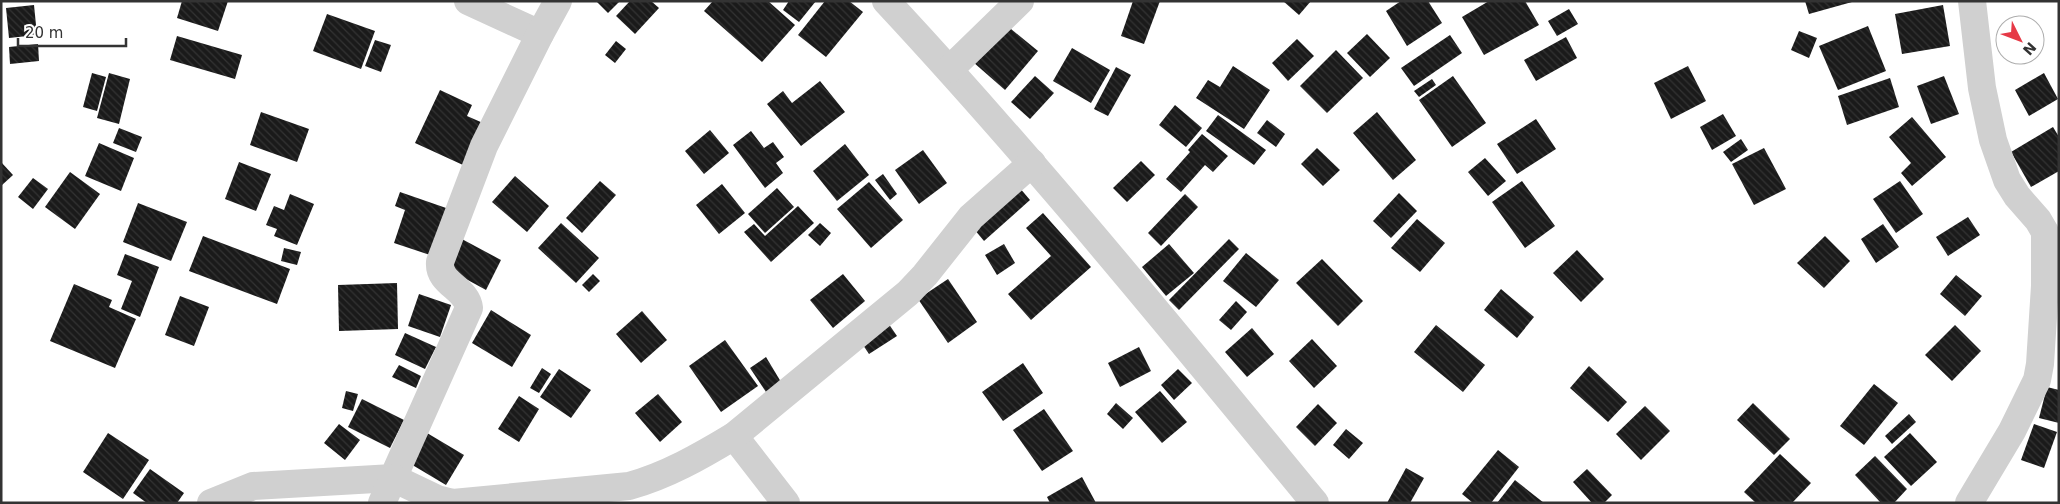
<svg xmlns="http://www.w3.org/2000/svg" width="2060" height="504" viewBox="0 0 2060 504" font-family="'DejaVu Sans',sans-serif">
<defs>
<pattern id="building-back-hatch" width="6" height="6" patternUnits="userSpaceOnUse" patternTransform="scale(1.25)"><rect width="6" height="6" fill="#1a1a1a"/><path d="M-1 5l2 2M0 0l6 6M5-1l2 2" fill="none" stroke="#333"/></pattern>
</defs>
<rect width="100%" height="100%" fill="#fff"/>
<g fill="url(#building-back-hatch)">
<path d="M182,1H228L218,31L177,18Z"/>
<path d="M596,1H620L608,13Z"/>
<path d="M630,1H651L659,8L635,34L616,16Z"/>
<path d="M713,1H768L795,25L762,62L704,11Z"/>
<path d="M789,1H816L799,22L783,10Z"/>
<path d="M825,1H849L863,12L826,57L798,35Z"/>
<path d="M1133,1H1160L1144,44L1121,36Z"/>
<path d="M1283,1H1311L1299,15Z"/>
<path d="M1401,1H1428L1442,23L1407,46L1386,11Z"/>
<path d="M1489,1H1525L1539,25L1484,55L1462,17Z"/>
<path d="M1805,1H1851L1852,2L1809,14Z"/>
<path d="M34,5L37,35L9,38L6,8Z"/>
<path d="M1943,5L1950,46L1902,54L1895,14Z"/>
<path d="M1569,9L1578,24L1557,36L1548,21Z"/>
<path d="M327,14L375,31L361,69L313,51Z"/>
<path d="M1005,24L1038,51L1005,90L973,62Z"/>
<path d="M1868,26L1886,71L1838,90L1819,46Z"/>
<path d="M1799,31L1817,38L1809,58L1791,50Z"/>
<path d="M1367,34L1390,58L1370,77L1347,53Z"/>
<path d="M1450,35L1462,53L1414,86L1401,68Z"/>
<path d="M177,36L242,55L235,79L170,60Z"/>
<path d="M1566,37L1577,58L1536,81L1524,60Z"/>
<path d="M1297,39L1314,56L1288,81L1272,63Z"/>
<path d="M375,40L391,45L381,72L365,66Z"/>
<path d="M616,41L626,49L615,63L605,55Z"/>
<path d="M38,44L39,61L10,64L9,47Z"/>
<path d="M1072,48L1110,70L1091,103L1053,81Z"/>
<path d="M1336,50L1363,78L1327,113L1300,86Z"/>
<path d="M1233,66L1270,90L1244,129L1196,98L1208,80L1220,87Z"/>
<path d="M1688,66L1706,101L1671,119L1654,83Z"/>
<path d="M1116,67L1131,75L1108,116L1094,109Z"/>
<path d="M92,73L106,77L97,111L83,107Z"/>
<path d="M109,73L130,79L119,124L97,118Z"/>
<path d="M2044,73L2058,99L2029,116L2015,90Z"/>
<path d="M1035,76L1054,93L1030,119L1011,102Z"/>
<path d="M1453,76L1486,123L1452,147L1419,100Z"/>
<path d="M1944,76L1959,114L1931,124L1917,86Z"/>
<path d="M1890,78L1899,107L1847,125L1838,96Z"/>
<path d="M1432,79L1436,85L1419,97L1414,91Z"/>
<path d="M820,81L845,112L801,146L767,104L783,91L792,103Z"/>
<path d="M440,90L472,105L467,116L483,123L463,165L415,143Z"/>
<path d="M1175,105L1202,128L1186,147L1159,125Z"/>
<path d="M261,112L309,129L297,162L250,145Z"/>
<path d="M1377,112L1416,160L1393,180L1353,133Z"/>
<path d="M1723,114L1736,136L1712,150L1700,127Z"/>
<path d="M1218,115L1266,150L1254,165L1206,131Z"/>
<path d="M1912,117L1946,157L1912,186L1901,173L1911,163L1889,137Z"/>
<path d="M1536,119L1556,149L1517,174L1497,144Z"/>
<path d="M1267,120L1285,134L1276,147L1257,133Z"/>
<path d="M2053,127L2059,137V171L2031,187L2011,152Z"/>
<path d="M119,128L142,137L136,152L113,143Z"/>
<path d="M710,130L729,153L704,174L685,151Z"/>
<path d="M751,131L764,148L773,142L784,157L776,163L783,173L765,188L733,145Z"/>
<path d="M1202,134L1228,156L1213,172L1205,165L1181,192L1166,179L1190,152L1188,150Z"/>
<path d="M1741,139L1748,150L1731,162L1723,152Z"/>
<path d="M99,143L134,158L121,191L85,176Z"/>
<path d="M845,144L869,175L837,201L813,171Z"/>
<path d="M1317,148L1340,170L1323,186L1301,164Z"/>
<path d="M1764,148L1786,189L1754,205L1732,164Z"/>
<path d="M923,150L947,183L919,204L895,170Z"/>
<path d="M1485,158L1506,181L1488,196L1468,172Z"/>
<path d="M1141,161L1155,175L1127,202L1113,188Z"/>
<path d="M1,162L13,175L1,186Z"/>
<path d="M239,162L271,174L256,211L225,199Z"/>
<path d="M70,172L100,194L75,229L45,207Z"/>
<path d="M883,174L897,194L890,200L875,180Z"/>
<path d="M515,176L549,206L527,232L492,202Z"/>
<path d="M33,178L48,189L33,209L18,197Z"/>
<path d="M600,181L616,195L582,233L566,218Z"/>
<path d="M1522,181L1555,226L1525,248L1492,202Z"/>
<path d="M1900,181L1923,214L1896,233L1873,199Z"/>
<path d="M869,182L903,220L871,248L837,209Z"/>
<path d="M722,184L745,213L719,234L696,205Z"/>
<path d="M1019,187L1030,200L984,241L974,229Z"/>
<path d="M777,188L794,207L765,233L748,214Z"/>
<path d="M400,192L449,209L433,256L394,243L405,210L395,206Z"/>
<path d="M1399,193L1417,211L1391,238L1373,221Z"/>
<path d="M290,194L314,204L297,245L274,236L277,229L266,225L274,206L284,210Z"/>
<path d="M1185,194L1198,207L1161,246L1148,233Z"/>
<path d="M138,203L187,222L171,261L123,242Z"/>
<path d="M798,206L814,223L771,262L744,232L754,224L765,236Z"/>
<path d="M1043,213L1091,267L1031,320L1008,294L1051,256L1026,228Z"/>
<path d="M1968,217L1980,235L1948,256L1936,237Z"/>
<path d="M1417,219L1445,243L1420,272L1391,248Z"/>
<path d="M561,223L599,258L576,283L538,248Z"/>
<path d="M820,223L831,233L820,246L808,235Z"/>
<path d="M1883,224L1899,247L1876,263L1861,239Z"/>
<path d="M203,236L290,269L277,304L189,271Z"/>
<path d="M1825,236L1850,261L1824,288L1797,263Z"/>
<path d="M460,238L501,260L486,290L444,267Z"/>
<path d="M1229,239L1239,249L1179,310L1169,300Z"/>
<path d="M1004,244L1015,263L997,275L985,255Z"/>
<path d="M1169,244L1194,273L1166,296L1142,267Z"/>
<path d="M284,248L301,252L297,265L281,261Z"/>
<path d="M1577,250L1604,279L1581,302L1553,273Z"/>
<path d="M1246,253L1279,280L1256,307L1223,281Z"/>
<path d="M125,254L159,267L140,317L121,309L132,281L117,275Z"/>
<path d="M1322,259L1363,301L1338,326L1296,283Z"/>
<path d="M593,274L600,281L589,292L582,285Z"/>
<path d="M843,274L865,301L833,328L810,300Z"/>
<path d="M1956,275L1982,296L1965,316L1940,294Z"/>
<path d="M948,279L977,322L948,343L918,299Z"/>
<path d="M397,283L398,329L339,331L338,285Z"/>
<path d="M74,284L112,300L109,307L136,319L115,368L50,341Z"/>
<path d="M1501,289L1534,317L1517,338L1484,310Z"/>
<path d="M419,294L451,305L440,337L408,326Z"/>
<path d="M180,296L209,307L194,346L165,335Z"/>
<path d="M1236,301L1247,312L1231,330L1219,320Z"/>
<path d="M491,310L531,335L512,367L472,343Z"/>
<path d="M642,311L667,340L641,363L616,334Z"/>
<path d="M886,320L897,336L869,354L859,339Z"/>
<path d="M1436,325L1485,365L1463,392L1414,352Z"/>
<path d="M1955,325L1981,351L1952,381L1925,355Z"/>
<path d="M1252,328L1274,354L1247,377L1225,352Z"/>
<path d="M405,333L436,347L425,369L395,355Z"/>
<path d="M1312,339L1337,366L1314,388L1289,361Z"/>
<path d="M725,340L758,386L721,412L689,366Z"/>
<path d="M1139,347L1151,371L1120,387L1108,363Z"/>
<path d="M766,357L781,382L766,392L750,368Z"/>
<path d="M1023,363L1043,393L1003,421L982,392Z"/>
<path d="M399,365L421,376L416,388L392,377Z"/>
<path d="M1589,366L1627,402L1608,422L1570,388Z"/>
<path d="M542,368L551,374L539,393L530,388Z"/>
<path d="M559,369L591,390L571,418L540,397Z"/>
<path d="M1178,369L1192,383L1174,400L1161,385Z"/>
<path d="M1874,384L1898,403L1864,445L1840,426Z"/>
<path d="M2047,387L2059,390V423L2039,418Z"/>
<path d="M346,391L358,394L353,411L342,408Z"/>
<path d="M1160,391L1187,422L1162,443L1135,412Z"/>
<path d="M658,394L682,422L660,442L635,413Z"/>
<path d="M519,396L539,409L519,442L498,429Z"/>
<path d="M362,399L404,420L390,448L348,427Z"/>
<path d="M1116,403L1133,418L1123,429L1107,414Z"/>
<path d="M1753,403L1790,439L1774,455L1737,420Z"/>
<path d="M1318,404L1337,423L1315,446L1296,427Z"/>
<path d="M1645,406L1670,431L1641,460L1616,434Z"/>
<path d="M1044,409L1073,451L1042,471L1013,430Z"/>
<path d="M1909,414L1916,422L1892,444L1885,436Z"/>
<path d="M339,424L360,440L345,460L324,443Z"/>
<path d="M2034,424L2057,432L2044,468L2021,460Z"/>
<path d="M1346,429L1363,443L1349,459L1333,445Z"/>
<path d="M422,430L464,455L446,485L404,460Z"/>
<path d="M108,433L149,460L123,499L83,472Z"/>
<path d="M1910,433L1937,462L1911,486L1884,457Z"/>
<path d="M1498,450L1519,467L1491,503H1473L1462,494Z"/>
<path d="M1780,454L1811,483L1792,503H1756L1744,492Z"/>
<path d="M1875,456L1907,489L1894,503H1881L1855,475Z"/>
<path d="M1406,468L1424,478L1410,503H1387Z"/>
<path d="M150,469L184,493L177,503H147L133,493Z"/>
<path d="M1587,469L1612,495L1604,503H1592L1573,482Z"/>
<path d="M1082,477L1096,503H1050L1047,497Z"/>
<path d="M1515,480L1544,503H1497Z"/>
</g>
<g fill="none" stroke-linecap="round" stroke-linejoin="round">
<g stroke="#d0d0d0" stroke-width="28">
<path d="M468,1L540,34"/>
<path d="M886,1C1036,162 1175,333 1315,503"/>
<path d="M950,69L1020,1"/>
<path d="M734,436L786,503"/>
<path d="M211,503L253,486L393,478L469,308C467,288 438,284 440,262L484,146L540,34L558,1"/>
<path d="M382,503L393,478L437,499L453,503L629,486C666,476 701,456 734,436L908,293L925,275L971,217L1032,163"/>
<path d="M1969,503L2012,431L2037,380L2040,364L2045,286V232L2038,220L2017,196L2007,180L1993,140L1982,88L1972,1"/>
</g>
</g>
<rect width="2060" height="504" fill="none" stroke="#333333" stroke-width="5"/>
<g transform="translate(2020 40) rotate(132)"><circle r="24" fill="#ffffff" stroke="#adadad"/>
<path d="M0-4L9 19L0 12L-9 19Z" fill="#e63946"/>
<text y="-8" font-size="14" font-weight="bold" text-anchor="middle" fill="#333333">N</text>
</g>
<path d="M18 38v8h108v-8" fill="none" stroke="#333333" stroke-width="2.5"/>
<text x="25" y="38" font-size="15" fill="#333333" stroke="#ffffff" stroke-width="4" paint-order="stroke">20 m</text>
</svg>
